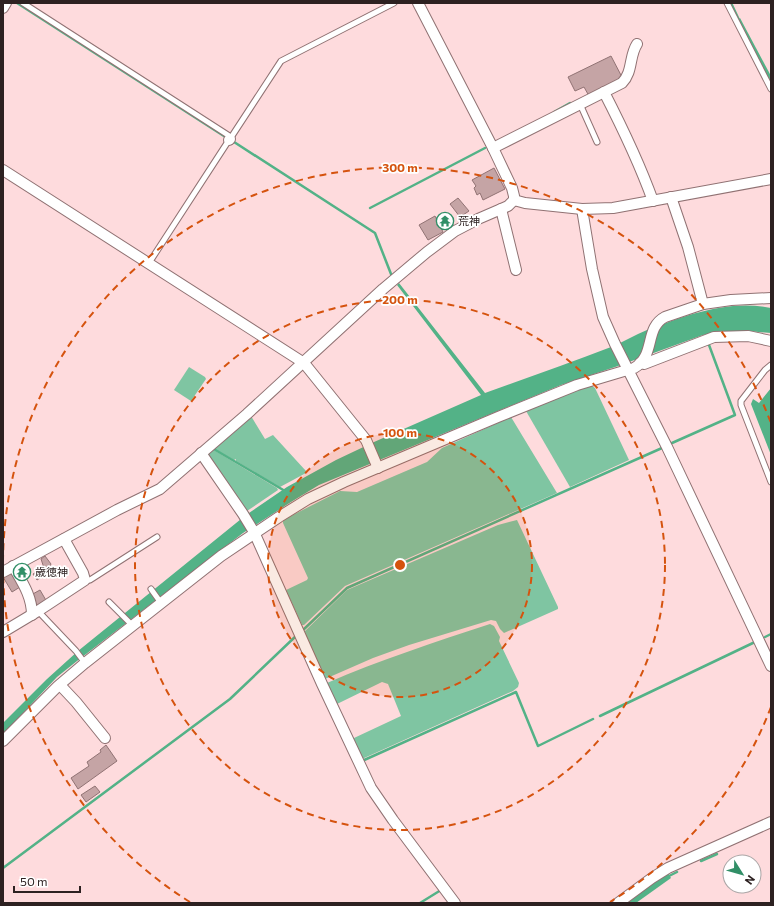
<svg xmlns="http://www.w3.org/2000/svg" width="774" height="906" viewBox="0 0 774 906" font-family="Commissioner,'Noto Sans JP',sans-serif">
<rect width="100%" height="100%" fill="#fedbdd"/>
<g fill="#7fc5a2">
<path d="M189,367L205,377L206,379L191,401L174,390Z"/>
<path d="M592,386L595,388L629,460L570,487L526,411L571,392Z"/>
<path d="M251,416L265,439L273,435L306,471V473L280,487L236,461V459L234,460L213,448Z"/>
<path d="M511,417L557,493L345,586L304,625H302L286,590L307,580L308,578L283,523V520L340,491L357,492L427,462L442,448Z"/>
<path d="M212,449L277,488L278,490L247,511L205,453Z"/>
<path d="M517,520L558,607V609L504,633L500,629L496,621L491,620L409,645L373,658L325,679L304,632L347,590L498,525Z"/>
<path d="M490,624L494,626L500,637L499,641L519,683L518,687L513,691L362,759L353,740L354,738L401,716L388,684L382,682L337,704H336L327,683C380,660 435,642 490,624Z"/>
</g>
<g fill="#53b287">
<path d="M740,18L771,76V85L738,20Z"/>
<path d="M399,283L485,393C527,378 569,363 611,347C623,342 635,335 647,330C686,315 729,299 771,308V333L748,331L723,332L703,335L618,366L561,385L319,485L291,502L243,533L77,661L57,677L3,734V723L47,679L78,651L246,515L287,487L336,460L374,442L481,395L397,285Z"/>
<path d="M771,388V455L751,404L753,399L759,403Z"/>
<path d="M668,873L671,878L636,903H624Z"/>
</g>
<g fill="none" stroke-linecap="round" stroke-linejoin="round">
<g stroke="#53b287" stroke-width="2.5">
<path d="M17,3L227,138"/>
<path d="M731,3L739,20"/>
<path d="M554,112L570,103"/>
<path d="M231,140L375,233L391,274"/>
<path d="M370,208L485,148"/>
<path d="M672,443L735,415L709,345"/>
<path d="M212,448L285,491"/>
<path d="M302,631L347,588L662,448"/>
<path d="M765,637L771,634"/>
<path d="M600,716L755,642"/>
<path d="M362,761L516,692L538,746L593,719"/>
<path d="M701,861L717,854"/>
<path d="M3,868L230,699L297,635"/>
<path d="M667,877L677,872"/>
<path d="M420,903L441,890"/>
</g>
</g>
<g fill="#c5a4a5" stroke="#917374">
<path d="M611,56L623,79L589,96L584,87L575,91L568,77Z"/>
<path d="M494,168L505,189L483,200L480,193L477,195L474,188L476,186L472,180Z"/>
<path d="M458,198L469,211L460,217L450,204Z"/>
<path d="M435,216L443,232L428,240L419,225Z"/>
<path d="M45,556L51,564L50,566L44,568L41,559Z"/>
<path d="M11,570L20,587L12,592L3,577Z"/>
<path d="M38,571L40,573L41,572L43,576L37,580L33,574Z"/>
<path d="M40,590L47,602L38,607L31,595Z"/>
<path d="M106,745L117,761L78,789L71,778L89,766L87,762L101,752L100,750Z"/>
<path d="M95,786L100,792L86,802L81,795Z"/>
</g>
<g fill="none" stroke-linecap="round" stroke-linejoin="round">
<defs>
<g id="service">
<path d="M23,3L231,137"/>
<path d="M727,3L771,89"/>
<path d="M580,104L597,142"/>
<path d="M230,139L281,61L394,3"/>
<path d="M149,263L229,140"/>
<path d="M771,365L765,370L741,401V405L771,482"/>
<path d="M85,580H90L157,537"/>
<path d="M151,589L161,603"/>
<path d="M109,602L133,626"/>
<path d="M38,611L76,651L85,663"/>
</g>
<g id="minor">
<path d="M3,8L6,3"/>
<path d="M604,92C623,129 639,162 653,201"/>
<path d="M229,140L230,139"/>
<path d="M493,148L622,83C633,72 629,56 637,44"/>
<path d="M3,170L304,363L366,440L378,468"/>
<path d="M671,197L688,247L703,304"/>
<path d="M514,200L525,203L582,209L613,208L771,179"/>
<path d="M501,209L516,270"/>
<path d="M582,209L592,269L603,317L615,344L667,447L771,666"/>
<path d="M640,363L644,364L714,337L748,336L771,341"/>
<path d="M201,453L243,514L254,532L322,684L371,788L393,820L455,903"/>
<path d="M13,566C22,582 32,596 32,615"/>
<path d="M3,572L117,510L160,489L247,414L383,289L427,252L455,231L478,219L508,206L514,200V196L512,188L493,148L418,3"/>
<path d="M3,632L38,611L85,580L83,573L64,539"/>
<path d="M60,685L76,702L105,738"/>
<path d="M3,741L58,686L85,663L221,556L279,517L308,499L344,482L498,417L577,385L634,368C656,356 644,328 665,317L703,304L731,300L771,298"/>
<path d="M618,903L652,878L668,868L771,822"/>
</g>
</defs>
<use href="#service" stroke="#907273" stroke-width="7"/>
<use href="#minor" stroke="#907273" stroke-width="12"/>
<use href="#service" stroke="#fff" stroke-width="5"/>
<use href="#minor" stroke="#fff" stroke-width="10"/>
</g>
<circle cx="400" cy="565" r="132" fill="#d5530e" fill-opacity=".12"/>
<g fill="none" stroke="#d5530e" stroke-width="2" stroke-dasharray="7 5">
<circle cx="400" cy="565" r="132"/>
<circle cx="400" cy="565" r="265"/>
<path d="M771 707A397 397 0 0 1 610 902M190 902A397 397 0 0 1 3 568M3 562A397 397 0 0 1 771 423"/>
</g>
<defs>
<symbol id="temple-ring" viewBox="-11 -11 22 22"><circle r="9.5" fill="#fff" stroke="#318f67" stroke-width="1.5"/><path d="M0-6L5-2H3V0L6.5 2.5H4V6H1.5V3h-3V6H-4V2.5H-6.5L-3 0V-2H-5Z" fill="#318f67"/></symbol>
</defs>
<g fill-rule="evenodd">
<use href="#temple-ring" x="435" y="211" width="20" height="20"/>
<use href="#temple-ring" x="12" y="562" width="20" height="20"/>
</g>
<g text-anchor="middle" stroke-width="3.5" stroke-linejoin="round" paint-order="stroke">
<g font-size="11" fill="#2d2121" stroke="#fff" text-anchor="start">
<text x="458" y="225">荒神</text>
<text x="35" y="576">歳徳神</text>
</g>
</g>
<circle cx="400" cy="565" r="6" fill="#d5530e" stroke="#fff" stroke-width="2"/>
<g font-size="12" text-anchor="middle" font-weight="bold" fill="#d5530e" stroke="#fff" stroke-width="3.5" stroke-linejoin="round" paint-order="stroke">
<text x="400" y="172">300 m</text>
<text x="400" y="304">200 m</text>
<text x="400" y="437">100 m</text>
</g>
<rect width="774" height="906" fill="none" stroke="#2d2121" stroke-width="8"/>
<g transform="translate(742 874) rotate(127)"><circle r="19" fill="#ffffff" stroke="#aba6a6"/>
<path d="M0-3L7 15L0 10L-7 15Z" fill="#318f67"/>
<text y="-6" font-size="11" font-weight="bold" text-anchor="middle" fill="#2d2121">N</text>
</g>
<path d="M14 886v6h66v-6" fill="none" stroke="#2d2121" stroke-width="2"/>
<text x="20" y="886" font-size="12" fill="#2d2121" stroke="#ffffff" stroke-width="3" paint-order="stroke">50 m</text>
</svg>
